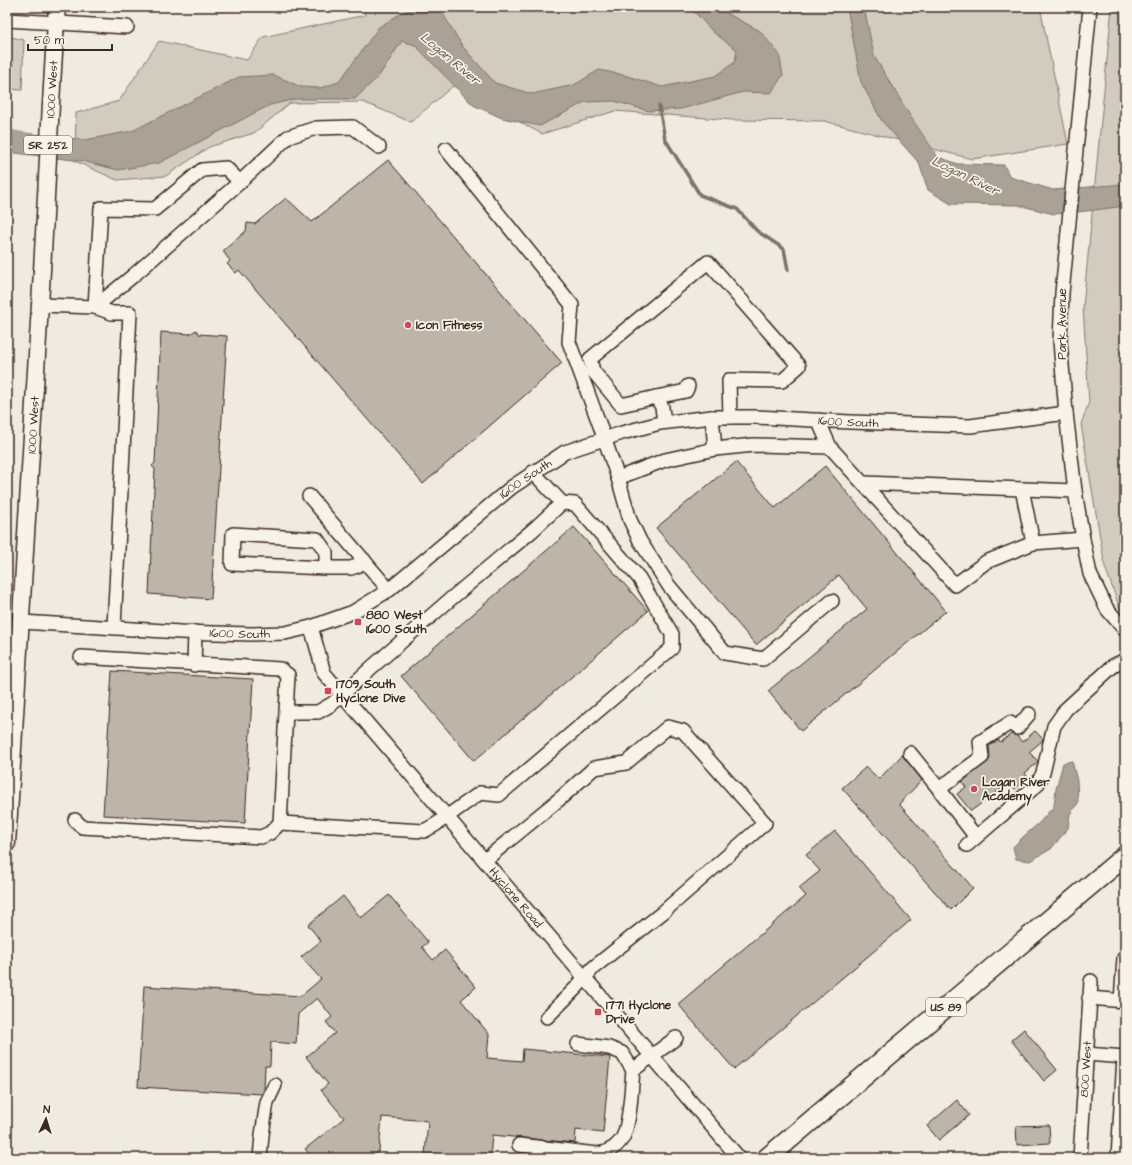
<svg xmlns="http://www.w3.org/2000/svg" width="1132" height="1165" viewBox="0 0 1132 1165" font-family="'Architects Daughter',sans-serif">
<rect width="100%" height="100%" fill="#efebe0"/>
<filter id="ink" filterUnits="userSpaceOnUse"><feTurbulence type="fractalNoise" baseFrequency=".025" numOctaves="2"/><feDisplacementMap in="SourceGraphic" scale="8" xChannelSelector="R" yChannelSelector="G"/><feConvolveMatrix kernelMatrix="1 2 1 2 8 2 1 2 1" color-interpolation-filters="sRGB"/></filter>
<g filter="url(#ink)">
<g fill="#d1cbc0" stroke="#867a6f">
<path d="M363,7H1040L1068,144L972,159L824,121L733,120L615,111L542,134L453,86L411,122L363,102L290,103L254,133L209,147L166,176L117,180L75,161L76,113L119,101L159,41L247,60L263,37L365,15Z"/>
<path d="M1112,7H1125V614L1120,609L1105,567L1081,424L1089,402L1083,307Z"/>
<path d="M7,36L24,40L22,90L7,89Z"/>
</g>
<g fill="#aaa296" stroke="#7e7266">
<path d="M419,7H429L443,14L463,47L495,83L532,94L574,85L599,70L624,75L662,87L715,76L735,62L737,50L713,32L690,7H715L760,31L779,54L783,75L771,93L743,92L681,109L649,111L614,101L585,102L540,126L502,118L473,105L415,45L402,41L379,76L355,99H296L270,105L159,163L118,170L82,161L15,153L17,132L85,140L132,131L239,77L274,75L301,87L320,88L339,82L379,27L403,12Z"/>
<path d="M847,7H864L874,56L912,119L938,157L958,164L1004,165L1010,177L1053,190L1125,184V206L1087,211L1054,214L1018,205L951,204L928,190L919,163L882,121L861,82Z"/>
<path d="M1072,761L1077,781L1078,803L1070,814L1068,828L1051,849L1030,861L1016,859L1013,847L1023,837L1039,823L1054,806L1056,789L1063,763Z"/>
</g>
<g fill="none" stroke-linecap="round" stroke-linejoin="round">
<path stroke="#7e7266" stroke-width="3.5" d="M659,106L665,139L700,195L737,209L757,231L784,249L788,270"/>
<path stroke="#aaa296" stroke-width="20" d="M7,139L43,146"/>
</g>
<g fill="#bdb5aa" stroke="#3b2a1e">
<path d="M388,160L562,363L423,484L239,270L236,273L227,264L230,261L223,251L246,231L247,223L255,224L286,198L312,222Z"/>
<path d="M196,330L199,334L227,336L211,599L149,594L155,469L152,466L155,463L161,332L190,334Z"/>
<path d="M736,462L775,508L825,466L946,611L801,731L768,691L867,609L839,575L756,645L656,528Z"/>
<path d="M574,527L648,611L474,761L401,676Z"/>
<path d="M112,671L253,679L245,823L103,815Z"/>
<path d="M1035,731L1043,739L1042,741L1029,752L1038,761L1037,763L1025,773L1028,778L1015,789L1009,783L971,811L957,794L966,787L962,782L989,760L990,758L989,746L998,740L1001,742L1011,734L1017,736L1022,742Z"/>
<path d="M902,755L922,780L899,804L973,888L951,910L842,788L866,767L879,779Z"/>
<path d="M835,831L911,920L734,1069L678,1004L806,896L799,888L820,871L806,855Z"/>
<path d="M389,895L428,942L422,947L433,960L445,950L476,987L461,1000L489,1034L487,1058L522,1061L523,1049L610,1057L603,1133L576,1130L575,1143L492,1135L490,1158H467L425,1154L428,1121L382,1117L379,1151L370,1158H313L305,1149L344,1118L321,1090L328,1084L306,1057L335,1033L326,1022L332,1017L317,998L298,1014L296,1044L271,1042L270,1066H265L264,1090L262,1094L138,1087L144,986L301,996L321,979L301,957L321,941L308,925L343,896L361,918Z"/>
<path d="M1024,1029L1057,1070L1044,1081L1011,1040Z"/>
<path d="M957,1100L969,1115L939,1140L927,1126Z"/>
<path d="M1049,1125L1050,1143L1017,1145L1016,1126Z"/>
</g>
<g fill="none" stroke-linecap="round" stroke-linejoin="round">
<defs>
<g id="minor">
<path d="M1090,7L1062,293L1060,341L1066,413L1075,491L1083,539L1090,574L1107,609L1125,630"/>
<path d="M7,20L127,27"/>
<path d="M446,149L572,305L569,342L599,423L618,478L630,520L640,541L669,586L725,653L763,659L832,601"/>
<path d="M40,305L95,307L112,313H130L114,627"/>
<path d="M95,307L134,275L240,182L288,137L316,128L353,127L379,147"/>
<path d="M95,307L101,208L155,209L202,170L226,168L240,182"/>
<path d="M656,397L686,391L688,386"/>
<path d="M712,417L715,449"/>
<path d="M818,420L830,447L955,585L986,562L1033,543L1083,539"/>
<path d="M664,422L662,407L656,397L621,405L593,371L590,359L708,262L799,366L782,381L729,380L730,417"/>
<path d="M618,478L665,460L715,449L754,445L830,447"/>
<path d="M863,483L1075,491"/>
<path d="M1022,489L1033,543"/>
<path d="M309,496L389,590"/>
<path d="M326,568V552L317,539L233,534L232,564L326,568H351L357,566L364,560"/>
<path id="s1" d="M22,622L180,632L251,634L285,633L311,627L353,612L389,590L512,487L565,452L622,433L660,423L712,417H756L850,422L970,426L1066,413"/>
<path id="s2" d="M311,627L324,673L739,1158"/>
<path d="M81,657L280,669L288,675L280,823"/>
<path d="M194,665L195,632"/>
<path d="M286,712H318L332,704L372,667L453,597L533,530L562,503"/>
<path d="M910,753L939,789"/>
<path d="M75,820L82,827L261,837L270,833L280,823L424,831L435,825L480,793L499,795L672,648V634L639,578L575,504L562,503L533,472"/>
<path d="M976,837L939,789L982,757L980,742L1010,723L1017,728L1029,714"/>
<path d="M967,845L1037,785L1043,773L1054,726L1066,709L1113,666L1125,660"/>
<path d="M485,860L562,797L594,768L626,763L668,727L683,731L765,823L662,913L593,968L576,988L547,1017"/>
<path d="M1089,998L1125,1001"/>
<path d="M1121,1001L1124,958H1125"/>
<path d="M578,1044L609,1048L622,1053L633,1070L676,1038"/>
<path d="M1086,1054L1125,1057"/>
<path d="M519,1145L597,1154C608,1153 619,1146 624,1135C631,1115 631,1091 633,1070"/>
<path d="M260,1158L262,1135L267,1102L275,1085"/>
<path id="s3" d="M1080,1158L1091,981"/>
<path d="M1118,1158L1124,1057"/>
</g>
<g id="major">
<path id="s4" d="M7,843C19,664 30,485 40,305C46,206 50,106 57,7"/>
</g>
<path id="highway" d="M767,1158L1125,856"/>
</defs>
<use href="#minor" stroke="#3b2a1e" stroke-width="16"/>
<use href="#major" stroke="#3b2a1e" stroke-width="19"/>
<use href="#highway" stroke="#3b2a1e" stroke-width="22"/>
<use href="#minor" stroke="#f7f3e8" stroke-width="13"/>
<use href="#major" stroke="#f7f3e8" stroke-width="16"/>
<use href="#highway" stroke="#f7f3e8" stroke-width="19"/>
</g>
</g>
<g fill="#d1495b" stroke="#f7f3e8" stroke-width="1.5">
<circle cx="408" cy="325" r="4"/>
<rect x="354" y="618" width="8" height="8" rx="2"/>
<rect x="324" y="687" width="8" height="8" rx="2"/>
<circle cx="974" cy="789" r="4"/>
<rect x="594" y="1008" width="8" height="8" rx="2"/>
</g>
<g text-anchor="middle" stroke-width="3.5" stroke-linejoin="round" paint-order="stroke">
<g fill="#f7f3e8" stroke="#73665b" stroke-width="1">
<rect x="24" y="136" width="48" height="18" rx="3"/>
<rect x="926" y="998" width="40" height="18" rx="3"/>
</g>
<g font-size="11" font-weight="bold" fill="#3b2a1e">
<text x="48" y="149">SR 252</text>
<text x="946" y="1011">US 89</text>
</g>
<g font-size="12" fill="#3b2a1e" stroke="#f7f3e8">
<text dy="4" stroke="none"><textPath href="#s4" startOffset="755">1000 West</textPath></text>
<text transform="translate(1062 324) rotate(-90)" y="4">Park Avenue</text>
<text dy="4" stroke="none"><textPath href="#s1" startOffset="889">1600 South</textPath></text>
<text dy="4" stroke="none"><textPath href="#s4" startOffset="419">1000 West</textPath></text>
<text dy="4" stroke="none"><textPath href="#s1" startOffset="553">1600 South</textPath></text>
<text dy="4" stroke="none"><textPath href="#s1" startOffset="218">1600 South</textPath></text>
<text dy="4" stroke="none"><textPath href="#s2" startOffset="343">Hyclone Road</textPath></text>
<text dy="4" stroke="none"><textPath href="#s3" startOffset="89">800 West</textPath></text>
</g>
<g font-size="12" font-weight="bold" fill="#3b2a1e" stroke="#f7f3e8" text-anchor="start">
<text x="416" y="329">Icon Fitness</text>
<text x="366" y="619">880 West<tspan x="366" dy="14">1600 South</tspan></text>
<text x="336" y="688">1709 South<tspan x="336" dy="14">Hyclone Dive</tspan></text>
<text x="982" y="786">Logan River<tspan x="982" dy="14">Academy</tspan></text>
<text x="606" y="1009">1771 Hyclone<tspan x="606" dy="14">Drive</tspan></text>
</g>
<g font-size="13" font-style="italic" fill="#625448" stroke="#f7f3e8">
<text transform="translate(451 58) rotate(40)" y="5">Logan River</text>
<text transform="translate(966 175) rotate(26)" y="5">Logan River</text>
</g>
</g>
<rect width="1132" height="1165" fill="none" stroke="#f7f3e8" stroke-width="24"/>
<rect x="12" y="12" width="1108" height="1141" fill="none" stroke="#3b2a1e" stroke-width="1.5" filter="url(#ink)"/>
<g transform="translate(46 1119) rotate(4)" stroke="#f7f3e8" stroke-width="3" paint-order="stroke">
<path d="M0-3L7 15L0 10L-7 15Z" fill="#3b2a1e"/>
<text y="-6" font-size="11" font-weight="bold" text-anchor="middle" fill="#3b2a1e">N</text>
</g>
<path d="M28 44v6h84v-6" fill="none" stroke="#3b2a1e" stroke-width="2"/>
<text x="34" y="44" font-size="12" fill="#3b2a1e" stroke="#f7f3e8" stroke-width="3" paint-order="stroke">50 m</text>
</svg>
